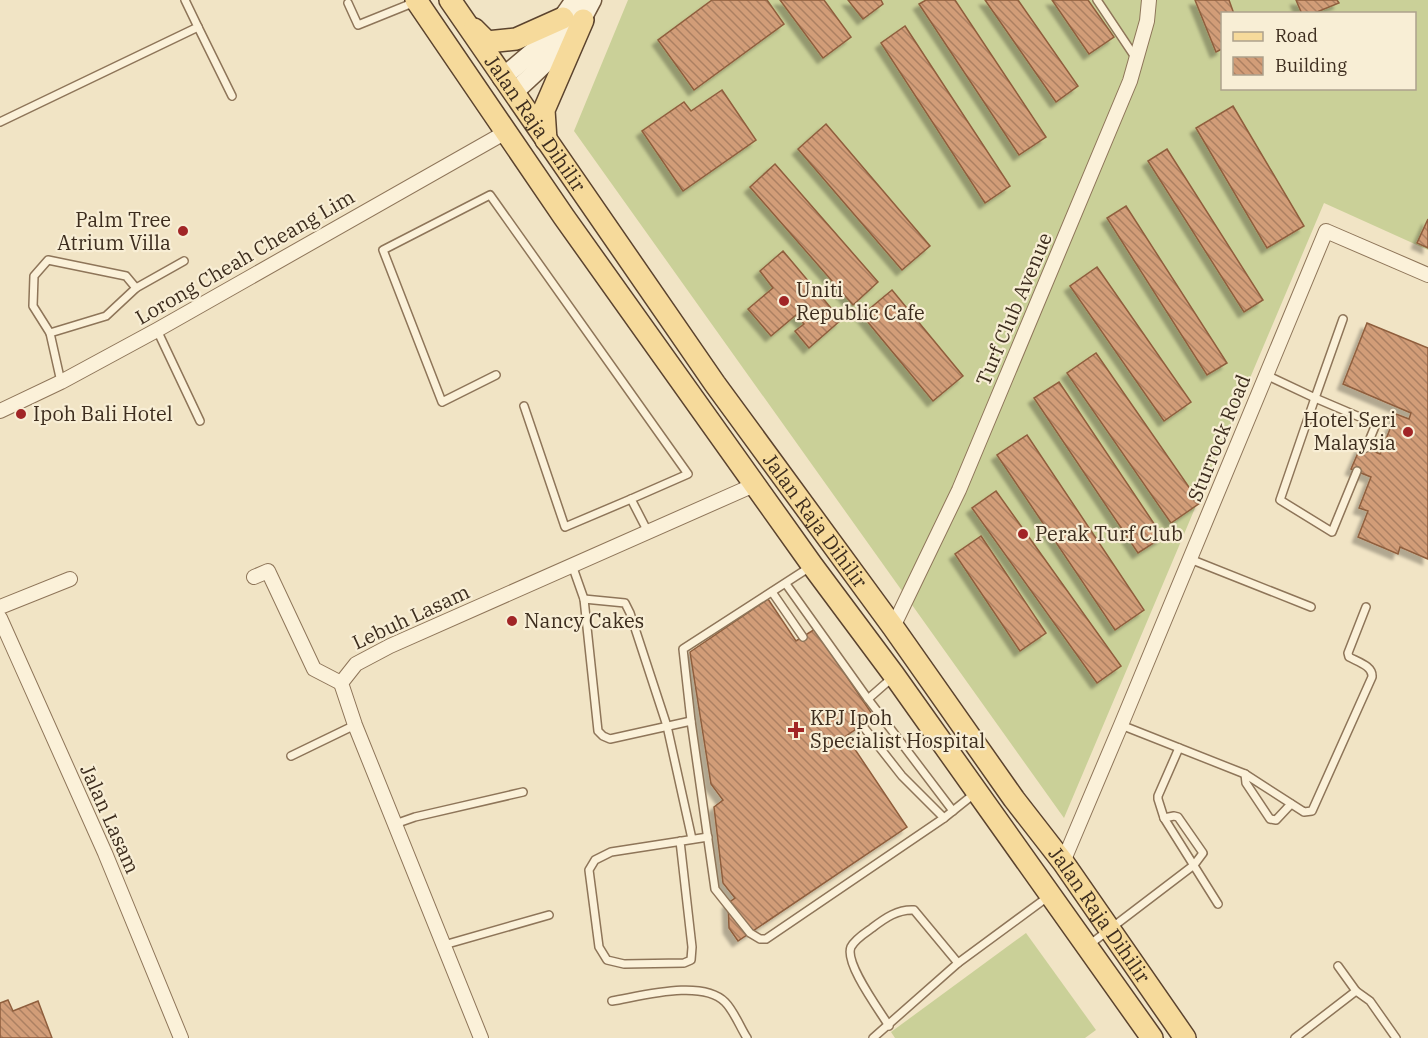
<svg xmlns="http://www.w3.org/2000/svg" width="1428" height="1038" viewBox="0 0 1428 1038" font-family="'IBM Plex Serif',serif">
<defs>
<pattern id="building-back-hatch" width="6" height="6" patternUnits="userSpaceOnUse" patternTransform="scale(1.5)"><rect width="6" height="6" fill="#d29d78"/><path d="M-1 5l2 2M0 0l6 6M5-1l2 2" fill="none" stroke="#ac8062"/></pattern>
<filter id="shadow"><feDropShadow dx="-5.5" dy="5.5" stdDeviation="1.5" flood-color="#0004"/></filter>
</defs>
<rect width="100%" height="100%" fill="#f1e4c5"/>
<g fill="#cad098" fill-rule="evenodd">
<path d="M628,0H1428V250L1324,203L1064,818L574,131ZM1222,14H1414V88H1222Z"/>
<path d="M1026,933L1096,1030L1085,1038H895L891,1032Z"/>
</g>
<g fill="url(#building-back-hatch)" stroke="#8f5e3d" stroke-width="1.5" filter="url(#shadow)">
<path d="M712,0H767L784,24L694,90L658,40Z"/>
<path d="M780,0H824L851,37L823,58Z"/>
<path d="M848,0H881L883,4L863,19Z"/>
<path d="M926,0H955L1046,137L1019,155L919,4Z"/>
<path d="M985,0H1018L1078,86L1056,102Z"/>
<path d="M1052,0H1088L1114,37L1089,54Z"/>
<path d="M1195,0H1229L1234,14H1222V49L1216,52Z"/>
<path d="M1296,0H1337L1339,3L1312,14H1302Z"/>
<path d="M905,26L1010,186L985,203L881,43Z"/>
<path d="M722,90L756,140L683,191L642,131L684,102L691,111Z"/>
<path d="M1233,106L1304,226L1267,248L1196,128Z"/>
<path d="M826,124L930,246L902,270L798,149Z"/>
<path d="M1167,149L1263,300L1244,312L1148,161Z"/>
<path d="M775,164L878,282L853,305L750,187Z"/>
<path d="M1126,206L1227,363L1207,375L1107,218Z"/>
<path d="M1428,219V248L1417,243Z"/>
<path d="M783,251L841,320L809,348L795,331L804,324L796,315L771,336L748,309L773,288L760,271Z"/>
<path d="M1097,267L1191,402L1164,421L1070,286Z"/>
<path d="M892,290L963,376L933,401L862,315Z"/>
<path d="M1367,323L1428,348V559L1400,547L1398,554L1358,537L1368,511L1359,508L1371,477L1351,469L1361,446L1380,454L1396,414L1409,419L1411,413L1343,384Z"/>
<path d="M1096,353L1200,503L1171,523L1067,373Z"/>
<path d="M1059,382L1163,537L1138,553L1034,398Z"/>
<path d="M1027,435L1144,610L1115,630L997,455Z"/>
<path d="M996,491L1121,666L1097,683L972,508Z"/>
<path d="M981,536L1046,633L1020,651L955,554Z"/>
<path d="M768,599L796,641L815,629L874,717L846,736L907,827L738,941L729,928L728,903L735,898L723,883L714,807L723,800L711,784L690,652Z"/>
<path d="M8,1000L13,1011L38,1001L52,1038H0V1003Z"/>
</g>
<g fill="none" stroke-linecap="round" stroke-linejoin="round">
<defs>
<g id="lane">
<path d="M1097,0L1135,57"/>
<path d="M348,3L358,25L415,2"/>
<path d="M198,27L232,96"/>
<path d="M0,122L198,27L185,0"/>
<path d="M157,330L200,421"/>
<path d="M50,333L33,306L34,276L48,260L126,276L136,288"/>
<path d="M496,375L442,402L383,250L490,195L688,474L631,499L648,532"/>
<path d="M1266,375L1315,398L1343,319"/>
<path d="M61,382L50,333L106,316L136,288L184,261"/>
<path d="M524,406L565,527L631,499"/>
<path d="M1357,471L1332,532L1280,500L1315,398L1376,424L1366,448"/>
<path d="M1190,559L1311,607"/>
<path d="M572,565L584,599L598,731L603,736L610,739L691,721"/>
<path d="M810,567L683,649L691,721L715,889L750,933L760,939H766L944,818L974,794"/>
<path d="M786,584L868,699L953,811"/>
<path d="M772,592L803,637"/>
<path d="M584,599L625,603L630,613L667,726L692,839"/>
<path d="M868,699L893,677"/>
<path d="M862,725L902,776L944,818"/>
<path d="M1121,725L1245,774L1304,812L1312,811L1372,677C1373,666 1358,662 1349,657L1348,653L1366,607"/>
<path d="M1179,748L1158,796V799L1164,818L1218,904"/>
<path d="M291,756L355,725"/>
<path d="M1245,774L1246,783L1270,819L1276,820L1291,804"/>
<path d="M395,824L415,817L523,792"/>
<path d="M680,841L692,947L691,960L684,963L624,964L607,960L599,947L589,870L595,860L611,852L708,837"/>
<path d="M444,945L549,915"/>
<path d="M1089,945L1194,865L1203,853L1178,817L1174,816L1164,818"/>
<path d="M1338,966L1356,991"/>
<path d="M612,1001C642,996 702,979 725,1002C734,1011 740,1027 747,1038"/>
<path d="M889,1026C880,1011 844,963 851,947C855,939 865,933 872,928C885,918 898,909 914,910L958,963"/>
<path d="M873,1038L958,963L1049,896"/>
<path d="M1295,1038L1356,991L1370,1001L1396,1038"/>
</g>
<g id="street">
<path d="M0,411L61,382L157,330L506,132"/>
<path d="M254,577L268,571L314,669L341,683"/>
<path d="M0,607L70,579"/>
<path d="M0,618L105,853L181,1038"/>
<path d="M893,627L959,490L1130,81L1147,21L1149,0"/>
<path d="M1063,862L1121,725L1326,231L1428,275"/>
<path d="M481,1038L355,725L341,683L356,664L390,646L754,485"/>
</g>
<g id="secondary">
<path d="M502,78L547,40L575,0"/>
<path d="M513,93C544,65 574,38 592,0"/>
</g>
<g id="primary">
<path d="M416,0L564,217L812,565L894,675L1152,1038"/>
<path id="s1" d="M450,0L715,384L893,627L1014,799L1063,862L1185,1038"/>
<path d="M474,29L487,42L516,39L563,18"/>
<path d="M546,140L544,110L583,20"/>
</g>
</defs>
<use href="#lane" stroke="#8e7559" stroke-width="10"/>
<use href="#street" stroke="#8e7559" stroke-width="16"/>
<use href="#secondary" stroke="#70563c" stroke-width="21"/>
<use href="#primary" stroke="#5b432e" stroke-width="24"/>
<use href="#lane" stroke="#fbf1d9" stroke-width="7"/>
<use href="#street" stroke="#fbf1d9" stroke-width="14"/>
<use href="#secondary" stroke="#fbf1d9" stroke-width="18"/>
<use href="#primary" stroke="#f6da9b" stroke-width="21"/>
</g>
<g fill="#a12526" stroke="#f8eed5" stroke-width="2">
<circle cx="183" cy="231" r="6"/>
<circle cx="784" cy="301" r="6"/>
<circle cx="21" cy="414" r="6"/>
<circle cx="1408" cy="432" r="6"/>
<circle cx="1023" cy="534" r="6"/>
<circle cx="512" cy="621" r="6"/>
<path d="M793 721h6v6h6v6h-6v6h-6v-6h-6v-6h6z"/>
</g>
<g text-anchor="middle" stroke-width="4.5" stroke-linejoin="round" paint-order="stroke">
<g font-size="20" fill="#3d2d1e" stroke="#f8eed5">
<text dy="7" stroke="none"><textPath href="#s1" startOffset="150">Jalan Raja Dihilir</textPath></text>
<text transform="translate(245 257) rotate(-30)" y="7">Lorong Cheah Cheang Lim</text>
<text transform="translate(1014 309) rotate(-67)" y="7">Turf Club Avenue</text>
<text transform="translate(1219 438) rotate(-68)" y="7">Sturrock Road</text>
<text dy="7" stroke="none"><textPath href="#s1" startOffset="636">Jalan Raja Dihilir</textPath></text>
<text transform="translate(411 617) rotate(-25)" y="7">Lebuh Lasam</text>
<text transform="translate(110 819) rotate(66)" y="7">Jalan Lasam</text>
<text dy="7" stroke="none"><textPath href="#s1" startOffset="1122">Jalan Raja Dihilir</textPath></text>
</g>
<g font-size="20" fill="#3d2d1e" stroke="#f8eed5" text-anchor="start">
<text x="171" y="227" text-anchor="end">Palm Tree<tspan x="171" dy="23">Atrium Villa</tspan></text>
<text x="796" y="297">Uniti<tspan x="796" dy="23">Republic Cafe</tspan></text>
<text x="33" y="421">Ipoh Bali Hotel</text>
<text x="1396" y="427" text-anchor="end">Hotel Seri<tspan x="1396" dy="23">Malaysia</tspan></text>
<text x="1035" y="541">Perak Turf Club</text>
<text x="524" y="628">Nancy Cakes</text>
<text x="810" y="725">KPJ Ipoh<tspan x="810" dy="23">Specialist Hospital</tspan></text>
</g>
</g>
<rect x="1221" y="12" width="195" height="78" fill="#f8eed5" stroke="#ada18c" stroke-width="1.5"/>
<rect x="1233" y="32" width="30" height="9" fill="#f6da9b" stroke="#ada18c" stroke-width="1.5"/>
<text x="1275" y="42" font-size="18" fill="#3d2d1e">Road</text>
<rect x="1233" y="57" width="30" height="18" fill="url(#building-back-hatch)" stroke="#ada18c" stroke-width="1.5"/>
<text x="1275" y="72" font-size="18" fill="#3d2d1e">Building</text>
</svg>
